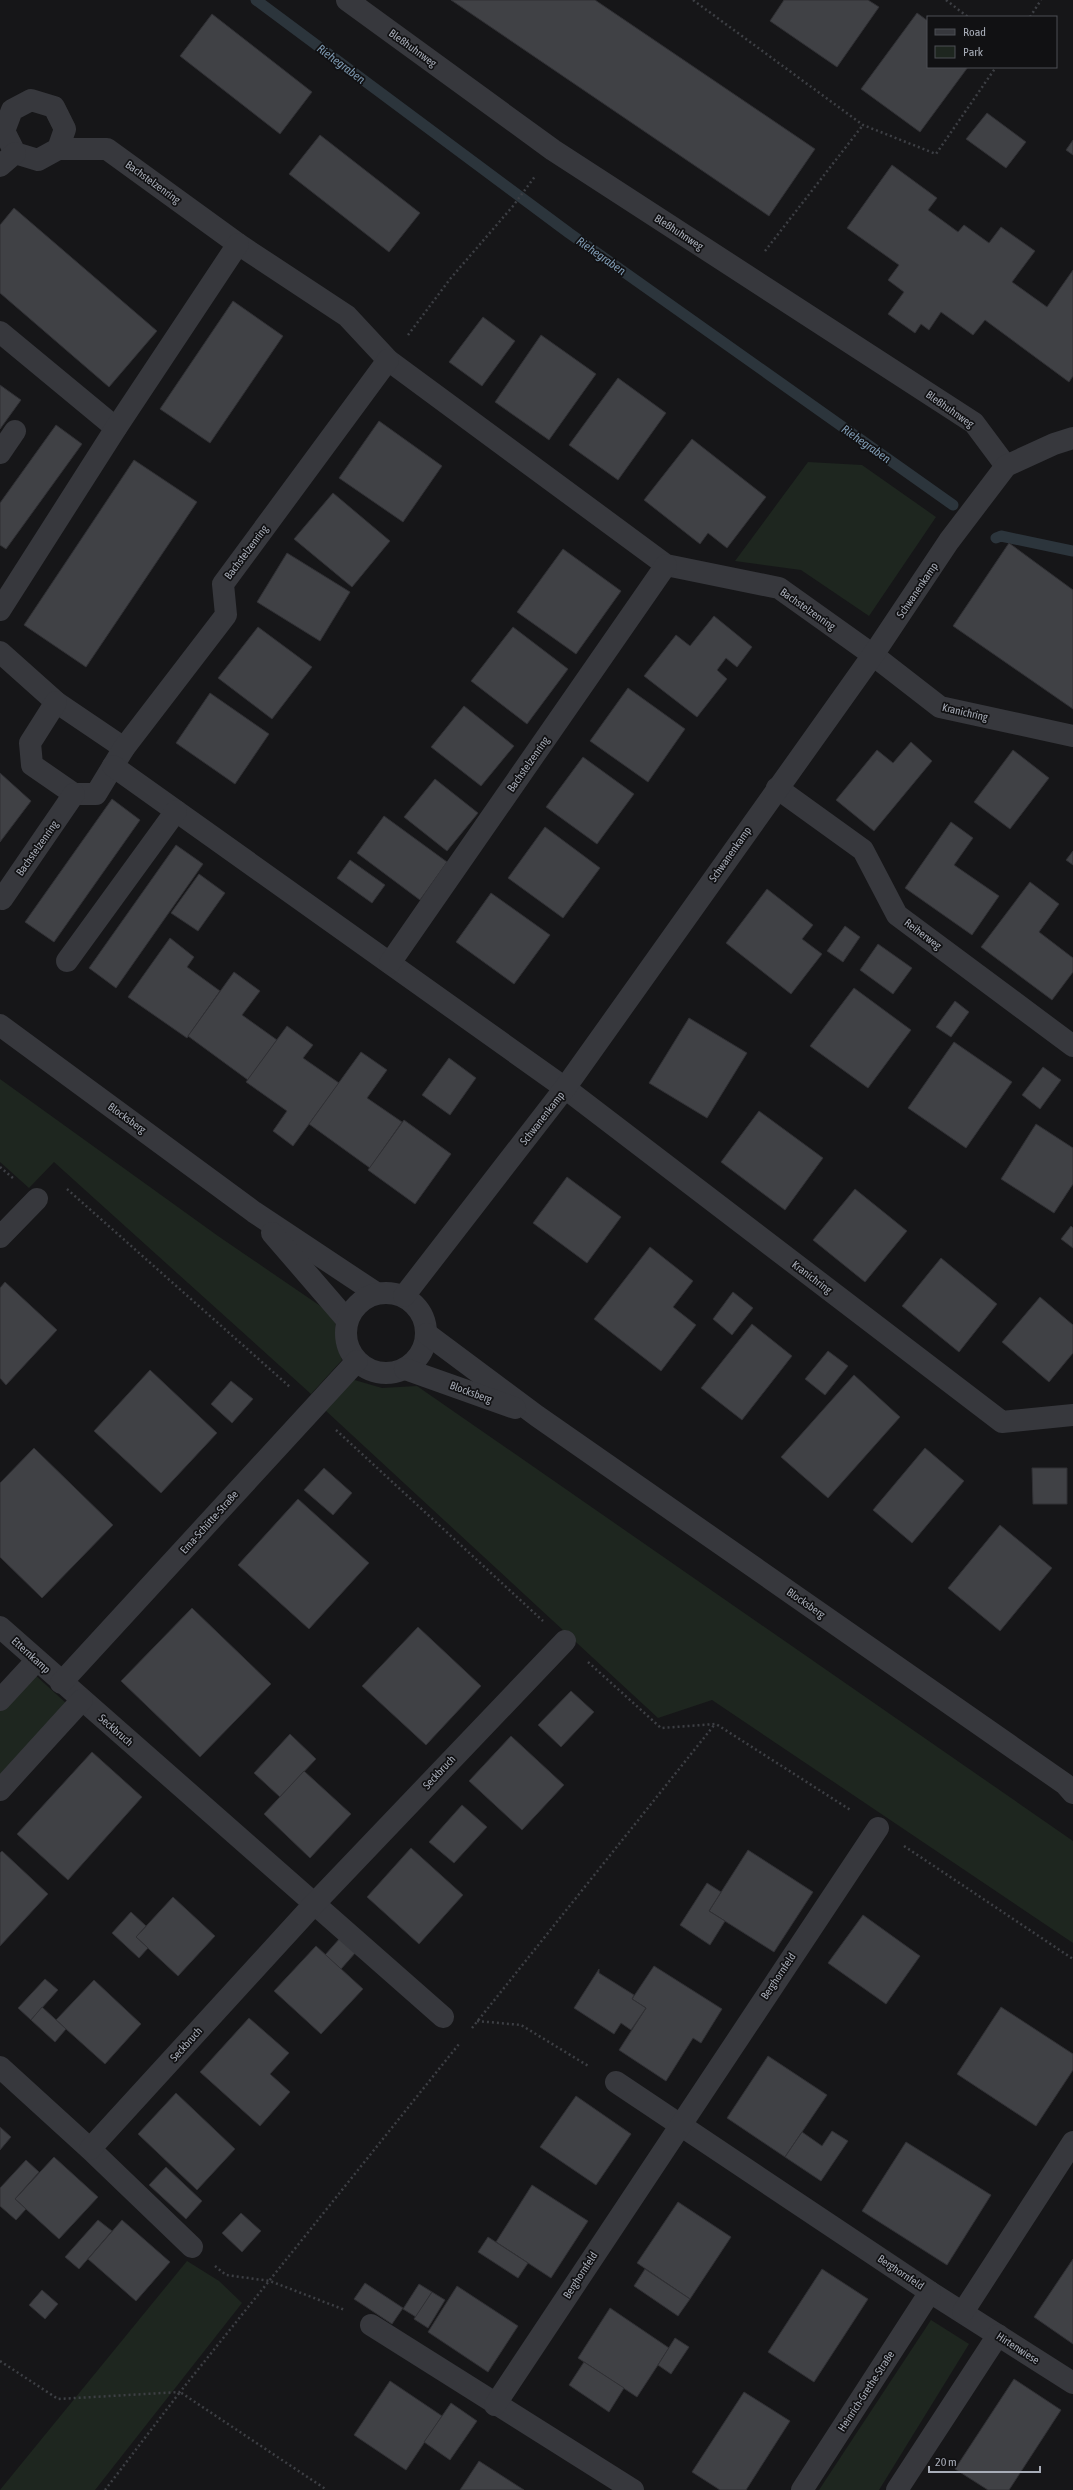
<svg xmlns="http://www.w3.org/2000/svg" width="1073" height="2490" viewBox="0 0 1073 2490" font-family="'Asap Condensed',sans-serif">
<rect width="100%" height="100%" fill="#161618"/>
<g fill="#1e261f">
<path d="M808,462L862,465L936,517L869,616L801,570L735,561Z"/>
<path d="M0,1079L218,1236L335,1316L337,1346L342,1360L311,1394L54,1162L29,1188L0,1162Z"/>
<path d="M351,1379L382,1388L417,1386L1073,1841V1943L712,1700L658,1718L325,1410Z"/>
<path d="M34,1674L67,1704L0,1777V1711Z"/>
<path d="M187,2261L219,2281L242,2303L95,2490H0Z"/>
<path d="M931,2320L969,2344L879,2490H819Z"/>
</g>
<g fill="none" stroke-linecap="round" stroke-linejoin="round">
<g stroke="#2c353c" stroke-width="11">
<path d="M256,0L569,233L953,505"/>
<path d="M996,538L1001,536L1073,551"/>
</g>
</g>
<g fill="#404145" stroke="#303034">
<path d="M451,0H595L815,149L769,216Z"/>
<path d="M784,0H868L879,7L837,67L770,21Z"/>
<path d="M917,13L928,21V67H968L920,132L861,89Z"/>
<path d="M212,14L312,92L280,134L180,56Z"/>
<path d="M987,113L1026,142L1006,168L966,139Z"/>
<path d="M320,135L420,213L389,252L289,174Z"/>
<path d="M1073,140V155L1066,150Z"/>
<path d="M892,165L937,198L928,210L958,232L964,225L989,243L1001,227L1035,251L1012,282L1047,307L1073,270V376L1069,382L985,320L973,335L941,312L929,330L921,324L915,333L888,314L904,292L888,280L899,265L847,228Z"/>
<path d="M14,208L157,331L109,387L0,293V225Z"/>
<path d="M233,301L283,336L210,443L160,409Z"/>
<path d="M483,317L515,341L482,386L449,362Z"/>
<path d="M541,335L596,374L549,440L495,402Z"/>
<path d="M618,378L666,413L618,480L569,445Z"/>
<path d="M0,385L21,400L0,429Z"/>
<path d="M379,421L442,466L403,522L339,478Z"/>
<path d="M56,425L82,444L6,549L0,545V503Z"/>
<path d="M692,439L766,497L727,548L708,533L700,544L644,500Z"/>
<path d="M134,460L197,502L86,667L24,625Z"/>
<path d="M333,493L390,541L352,587L294,539Z"/>
<path d="M1009,543L1073,590V709L953,626Z"/>
<path d="M563,549L621,591L576,654L517,612Z"/>
<path d="M287,553L350,592L320,641L257,602Z"/>
<path d="M714,616L752,647L737,667L726,658L717,670L727,679L697,717L644,676L676,635L690,646Z"/>
<path d="M258,627L312,667L272,719L218,678Z"/>
<path d="M513,627L568,669L527,724L471,681Z"/>
<path d="M628,688L685,729L648,782L590,741Z"/>
<path d="M210,693L269,734L235,784L176,743Z"/>
<path d="M464,706L514,746L481,786L431,747Z"/>
<path d="M911,742L932,761L874,831L836,800L877,750L893,763Z"/>
<path d="M1013,750L1049,778L1010,829L974,802Z"/>
<path d="M583,757L634,794L597,844L546,807Z"/>
<path d="M0,773L31,801L0,842Z"/>
<path d="M435,779L478,813L447,851L404,817Z"/>
<path d="M112,799L140,820L54,942L25,922Z"/>
<path d="M384,816L447,862L420,900L357,853Z"/>
<path d="M951,822L973,838L954,865L999,896L972,935L905,888Z"/>
<path d="M545,827L600,868L563,918L508,878Z"/>
<path d="M176,845L203,864L116,988L89,968Z"/>
<path d="M1073,851V865L1066,860Z"/>
<path d="M350,860L385,885L372,903L337,878Z"/>
<path d="M199,874L225,893L198,931L171,913Z"/>
<path d="M1030,882L1059,904L1039,932L1073,958V972L1052,1000L981,947Z"/>
<path d="M767,889L813,925L802,939L822,954L791,994L726,943Z"/>
<path d="M491,893L550,935L514,984L456,942Z"/>
<path d="M845,926L860,937L843,962L827,951Z"/>
<path d="M170,938L194,957L187,967L220,991L187,1038L128,997Z"/>
<path d="M878,944L912,968L893,994L860,970Z"/>
<path d="M234,972L260,991L242,1015L277,1040L248,1080L188,1036Z"/>
<path d="M854,988L911,1030L868,1088L810,1046Z"/>
<path d="M955,1001L969,1012L951,1037L936,1027Z"/>
<path d="M689,1018L747,1053L707,1118L649,1083Z"/>
<path d="M287,1026L313,1045L303,1058L339,1083L293,1146L273,1131L287,1111L246,1082Z"/>
<path d="M954,1042L1012,1082L966,1148L908,1108Z"/>
<path d="M361,1052L387,1070L367,1098L402,1122L370,1168L309,1124Z"/>
<path d="M449,1058L476,1078L450,1115L422,1095Z"/>
<path d="M1043,1067L1061,1080L1040,1109L1022,1095Z"/>
<path d="M759,1111L823,1158L785,1210L721,1162Z"/>
<path d="M404,1120L451,1154L415,1204L368,1170Z"/>
<path d="M1036,1124L1073,1148V1184L1054,1213L1001,1179Z"/>
<path d="M567,1177L621,1217L587,1263L533,1223Z"/>
<path d="M855,1189L907,1231L865,1282L813,1240Z"/>
<path d="M1071,1226L1073,1228V1248L1061,1239Z"/>
<path d="M650,1247L693,1281L673,1307L696,1325L661,1371L594,1319Z"/>
<path d="M941,1258L997,1304L959,1352L902,1306Z"/>
<path d="M5,1282L57,1330L6,1385L0,1378V1288Z"/>
<path d="M733,1292L753,1308L732,1335L713,1319Z"/>
<path d="M1040,1297L1073,1325V1353L1049,1382L1002,1342Z"/>
<path d="M752,1324L792,1356L742,1420L701,1388Z"/>
<path d="M828,1351L848,1366L825,1395L805,1379Z"/>
<path d="M150,1370L217,1433L161,1493L94,1431Z"/>
<path d="M854,1375L900,1417L828,1498L781,1457Z"/>
<path d="M231,1381L253,1399L232,1423L211,1404Z"/>
<path d="M34,1448L113,1525L42,1598L0,1557V1483Z"/>
<path d="M925,1448L964,1481L912,1543L873,1510Z"/>
<path d="M324,1468L352,1493L333,1515L304,1490Z"/>
<path d="M1032,1468H1067V1504H1033Z"/>
<path d="M298,1499L369,1563L309,1629L238,1565Z"/>
<path d="M1000,1525L1052,1568L1000,1631L948,1588Z"/>
<path d="M192,1608L271,1684L200,1757L121,1681Z"/>
<path d="M418,1627L481,1686L426,1745L362,1686Z"/>
<path d="M571,1691L594,1712L561,1747L538,1725Z"/>
<path d="M290,1734L316,1759L280,1797L254,1773Z"/>
<path d="M511,1736L564,1785L522,1830L469,1781Z"/>
<path d="M92,1752L142,1797L68,1880L17,1834Z"/>
<path d="M304,1771L351,1814L310,1858L264,1814Z"/>
<path d="M462,1805L487,1827L454,1863L429,1842Z"/>
<path d="M411,1848L463,1895L419,1944L367,1897Z"/>
<path d="M748,1850L813,1892L774,1952L709,1911Z"/>
<path d="M2,1851L48,1894L0,1946V1853Z"/>
<path d="M707,1883L721,1892L709,1911L725,1921L710,1945L680,1925Z"/>
<path d="M173,1897L215,1936L178,1976L136,1937Z"/>
<path d="M131,1912L146,1926L136,1937L148,1948L139,1958L112,1933Z"/>
<path d="M863,1915L920,1956L886,2004L828,1963Z"/>
<path d="M341,1937L356,1952L341,1969L325,1955Z"/>
<path d="M316,1946L363,1989L321,2034L274,1991Z"/>
<path d="M654,1966L722,2009L701,2043L693,2038L666,2081L619,2050L646,2008L632,1999Z"/>
<path d="M599,1969V1973L634,1995L632,1999L646,2008L631,2030L621,2023L614,2034L574,2008Z"/>
<path d="M45,1979L58,1990L31,2020L18,2008Z"/>
<path d="M94,1980L141,2024L105,2064L56,2020Z"/>
<path d="M42,2007L66,2029L55,2042L31,2020Z"/>
<path d="M1001,2007L1073,2054V2070L1036,2126L957,2074Z"/>
<path d="M249,2018L289,2053L270,2074L290,2092L260,2126L200,2072Z"/>
<path d="M768,2056L827,2095L785,2157L727,2118Z"/>
<path d="M176,2093L235,2149L197,2190L138,2134Z"/>
<path d="M576,2096L631,2134L596,2185L540,2147Z"/>
<path d="M0,2127L11,2137L0,2150Z"/>
<path d="M832,2131L848,2141L821,2181L785,2157L802,2132L822,2146Z"/>
<path d="M906,2142L991,2195L947,2265L862,2211Z"/>
<path d="M54,2157L98,2197L59,2239L15,2199Z"/>
<path d="M26,2160L39,2172L15,2199L26,2209L16,2220L0,2206V2188Z"/>
<path d="M166,2167L202,2201L186,2219L149,2185Z"/>
<path d="M532,2185L588,2221L551,2278L496,2242Z"/>
<path d="M678,2202L731,2237L690,2299L637,2263Z"/>
<path d="M241,2213L261,2231L242,2252L222,2233Z"/>
<path d="M98,2220L112,2231L79,2269L65,2257Z"/>
<path d="M122,2220L170,2262L136,2301L88,2259Z"/>
<path d="M488,2237L528,2263L518,2278L478,2252Z"/>
<path d="M1073,2259V2344L1034,2317Z"/>
<path d="M645,2269L690,2299L678,2316L634,2286Z"/>
<path d="M822,2269L868,2299L814,2382L768,2352Z"/>
<path d="M365,2283L403,2308L392,2324L354,2299Z"/>
<path d="M419,2284L432,2292L416,2317L403,2309Z"/>
<path d="M457,2286L518,2326L488,2372L428,2332Z"/>
<path d="M42,2290L58,2304L45,2319L29,2305Z"/>
<path d="M432,2292L445,2300L428,2328L414,2319Z"/>
<path d="M610,2308L669,2348L637,2397L578,2358Z"/>
<path d="M675,2338L689,2347L671,2374L658,2365Z"/>
<path d="M584,2362L624,2388L609,2412L569,2385Z"/>
<path d="M1014,2379L1061,2410L1009,2490H988L955,2469Z"/>
<path d="M390,2381L442,2416L406,2470L354,2435Z"/>
<path d="M744,2392L790,2421L746,2490H720L692,2472Z"/>
<path d="M451,2403L477,2421L450,2460L424,2442Z"/>
<path d="M479,2461L524,2490H460Z"/>
</g>
<g fill="none" stroke-linecap="round" stroke-linejoin="round">
<g stroke="#3d3f44" stroke-width="2.5" stroke-dasharray="2 3" stroke-linecap="butt">
<path d="M693,0L863,125L936,154L996,67"/>
<path d="M946,0L968,17"/>
<path d="M1030,17L1041,0"/>
<path d="M765,251L863,125"/>
<path d="M408,335L450,279L513,206L536,175"/>
<path d="M0,1167L14,1179"/>
<path d="M67,1189L290,1387"/>
<path d="M336,1430L543,1621"/>
<path d="M588,1662L661,1728L716,1724L852,1811"/>
<path d="M904,1846L1073,1959"/>
<path d="M477,2021L521,2025L590,2067"/>
<path d="M472,2028L715,1724"/>
<path d="M215,2266L226,2275L270,2281L345,2310"/>
<path d="M0,2361L58,2399L180,2392L459,2044"/>
<path d="M105,2490L180,2392L327,2490"/>
</g>
<g stroke="#37383d" stroke-width="22">
<path d="M347,0L553,150L974,423L1006,466"/>
<path d="M58,149L38,160L15,153L4,131L12,110L31,100L54,107L65,129L58,149H107L238,244L347,316L388,360L666,565L779,588L873,655L940,707L1073,736"/>
<path d="M0,166L15,153"/>
<path d="M0,332L116,428"/>
<path d="M0,453L15,431"/>
<path d="M0,610L116,428L238,244"/>
<path d="M0,652L56,702L124,748"/>
<path d="M56,702L30,743L32,765L74,794H96L124,748L226,615L223,584L388,360"/>
<path d="M113,766L565,1088L1002,1422L1073,1415"/>
<path d="M777,788L863,850L897,915L1073,1046"/>
<path d="M0,898L2,899L74,794"/>
<path d="M67,961L176,811"/>
<path d="M390,963L666,565"/>
<path d="M0,1025L254,1212L376,1293"/>
<path d="M272,1233L347,1320"/>
<path d="M0,1237L37,1199"/>
<circle cx="386" cy="1333" r="40"/>
<path d="M404,1296L565,1088L873,655L949,541L1006,466L1054,444L1073,438"/>
<path d="M427,1334L537,1416L1065,1784L1073,1793"/>
<path d="M405,1369L515,1408"/>
<path d="M0,1627L443,2017"/>
<path d="M61,1683L357,1361"/>
<path d="M0,1700L37,1660"/>
<path d="M0,1790L82,1700"/>
<path d="M0,2067L90,2149L192,2247"/>
<path d="M616,2082L930,2292L1073,2383"/>
<path d="M90,2149L315,1903L565,1641"/>
<path d="M963,2312L1073,2142"/>
<path d="M371,2325L633,2490"/>
<path d="M495,2405L878,1828"/>
<path d="M802,2490L930,2292"/>
<path d="M897,2490L998,2335"/>
</g>
</g>
<g text-anchor="middle" stroke-width="3.5" stroke-linejoin="round" paint-order="stroke">
<g font-size="11" fill="#a8adb8" stroke="#111113">
<text transform="translate(413 48) rotate(36)" y="4">Bleßhuhnweg</text>
<text transform="translate(153 182) rotate(36)" y="4">Bachstelzenring</text>
<text transform="translate(679 232) rotate(33)" y="4">Bleßhuhnweg</text>
<text transform="translate(950 409) rotate(35)" y="4">Bleßhuhnweg</text>
<text transform="translate(246 552) rotate(-53)" y="4">Bachstelzenring</text>
<text transform="translate(917 590) rotate(-56)" y="4">Schwanenkamp</text>
<text transform="translate(808 609) rotate(35)" y="4">Bachstelzenring</text>
<text transform="translate(965 712) rotate(13)" y="4">Kranichring</text>
<text transform="translate(528 764) rotate(-55)" y="4">Bachstelzenring</text>
<text transform="translate(37 848) rotate(-55)" y="4">Bachstelzenring</text>
<text transform="translate(730 854) rotate(-55)" y="4">Schwanenkamp</text>
<text transform="translate(923 934) rotate(37)" y="4">Reiherweg</text>
<text transform="translate(127 1118) rotate(36)" y="4">Blocksberg</text>
<text transform="translate(542 1118) rotate(-52)" y="4">Schwanenkamp</text>
<text transform="translate(812 1277) rotate(37)" y="4">Kranichring</text>
<text transform="translate(471 1392) rotate(20)" y="4">Blocksberg</text>
<text transform="translate(209 1522) rotate(-48)" y="4">Erna-Schütte-Straße</text>
<text transform="translate(806 1603) rotate(35)" y="4">Blocksberg</text>
<text transform="translate(31 1655) rotate(42)" y="4">Etternkamp</text>
<text transform="translate(116 1730) rotate(41)" y="4">Seckbruch</text>
<text transform="translate(439 1772) rotate(-47)" y="4">Seckbruch</text>
<text transform="translate(778 1976) rotate(-56)" y="4">Berghornfeld</text>
<text transform="translate(186 2044) rotate(-48)" y="4">Seckbruch</text>
<text transform="translate(901 2272) rotate(34)" y="4">Berghornfeld</text>
<text transform="translate(580 2275) rotate(-57)" y="4">Berghornfeld</text>
<text transform="translate(1018 2348) rotate(33)" y="4">Hirtenwiese</text>
<text transform="translate(866 2391) rotate(-57)" y="4">Heinrich-Grethe-Straße</text>
</g>
<g font-size="12" font-style="italic" fill="#7f9bb3" stroke="#111113">
<text transform="translate(341 64) rotate(37)" y="4">Riehegraben</text>
<text transform="translate(601 256) rotate(35)" y="4">Riehegraben</text>
<text transform="translate(866 444) rotate(35)" y="4">Riehegraben</text>
</g>
</g>
<rect x="927" y="16" width="130" height="52" fill="#111113" stroke="#4d4f55"/>
<rect x="935" y="29" width="20" height="6" fill="#37383d" stroke="#4d4f55"/>
<text x="963" y="36" font-size="12" fill="#a8adb8">Road</text>
<rect x="935" y="46" width="20" height="12" fill="#1e261f" stroke="#4d4f55"/>
<text x="963" y="56" font-size="12" fill="#a8adb8">Park</text>
<path d="M929 2466v6h111v-6" fill="none" stroke="#a8adb8" stroke-width="2"/>
<text x="935" y="2466" font-size="12" fill="#a8adb8" stroke="#111113" stroke-width="3" paint-order="stroke">20 m</text>
</svg>
